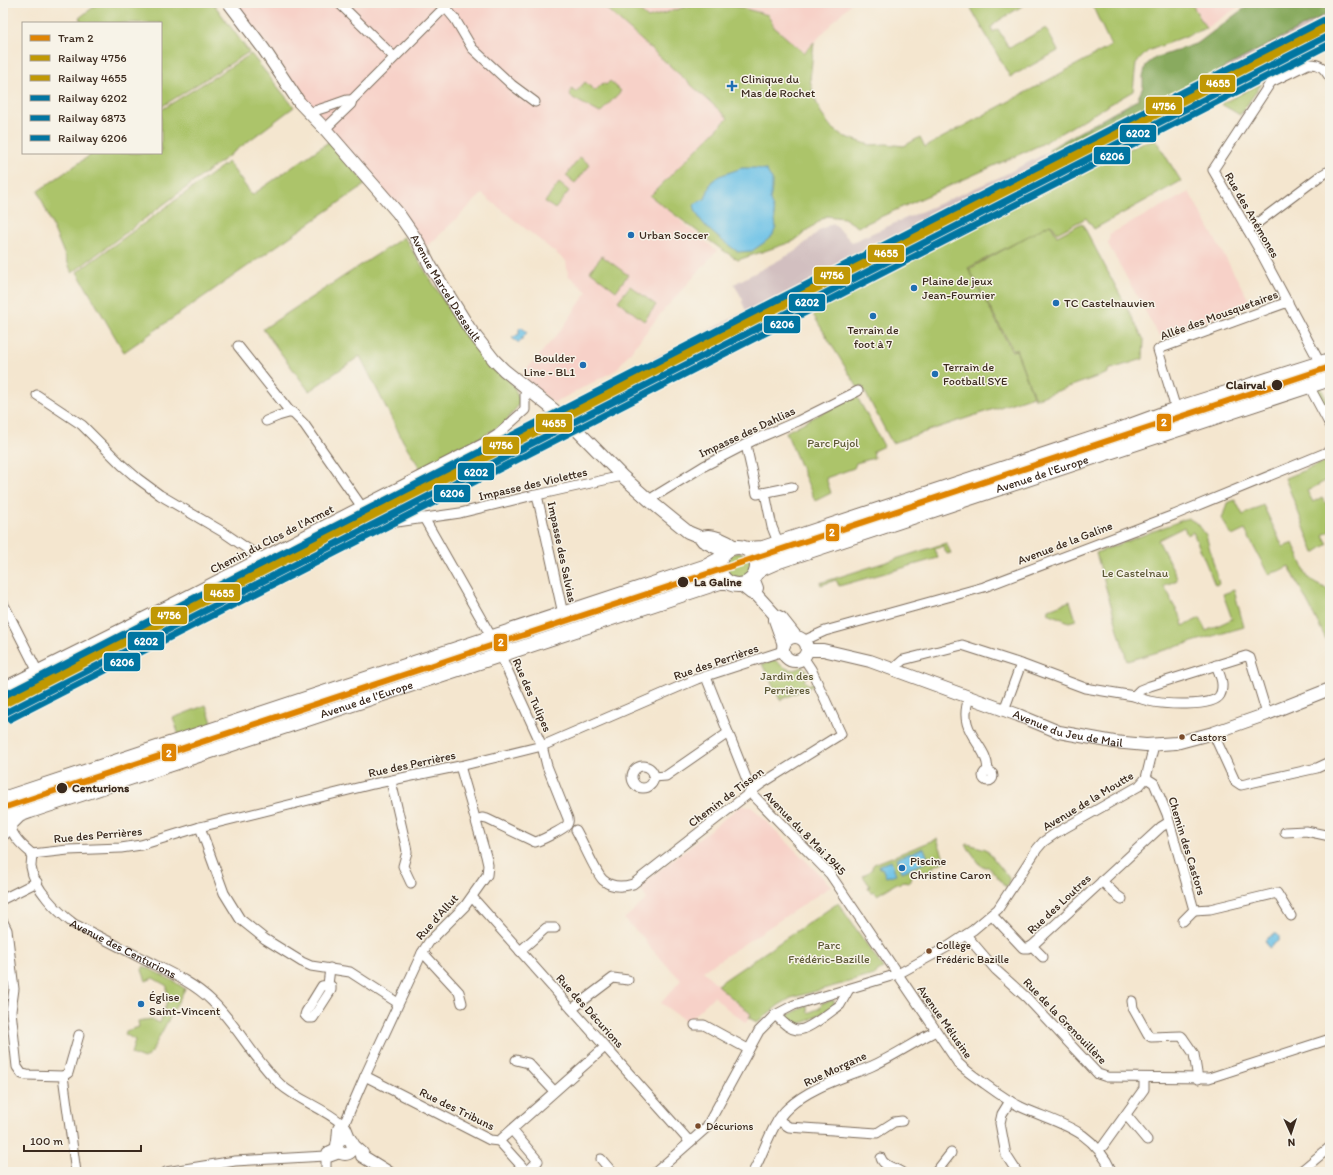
<svg xmlns="http://www.w3.org/2000/svg" width="1333" height="1175" viewBox="0 0 1333 1175" font-family="Itim,sans-serif">
<rect width="100%" height="100%" fill="#f7f3e8"/>
<filter id="ink" filterUnits="userSpaceOnUse"><feTurbulence type="fractalNoise" baseFrequency=".025" numOctaves="2"/><feDisplacementMap in="SourceGraphic" scale="8" xChannelSelector="R" yChannelSelector="G"/><feConvolveMatrix kernelMatrix="1 2 1 2 8 2 1 2 1" color-interpolation-filters="sRGB"/></filter>
<filter id="wash" filterUnits="userSpaceOnUse"><feTurbulence type="fractalNoise" baseFrequency=".012" numOctaves="4" result="noise"/><feDisplacementMap in="SourceGraphic" scale="16" xChannelSelector="R" yChannelSelector="G"/><feGaussianBlur stdDeviation="0.9" result="paint"/><feColorMatrix in="noise" values="0 0 0 0 0 0 0 0 0 0 0 0 0 0 0 0 0 1.4 0 .05"/><feComposite in="paint" operator="in"/></filter>
<g filter="url(#wash)">
<rect width="100%" height="100%" fill="#f4e6cf"/>
<g fill="#f7d1c8">
<path d="M235,3H851L734,128L651,196L717,251L662,312L616,370L554,403L521,376L562,329L587,292L568,275L566,261L482,194L427,247L307,103Z"/>
<path d="M1191,3H1244L1206,28Z"/>
<path d="M1189,192L1251,304L1212,319L1159,336L1108,244L1110,234Z"/>
<path d="M740,806L752,807L831,886L703,971L733,1000L751,1014L746,1023L725,1007L714,996L687,1022L661,1003L681,980L645,942L647,941L624,919L647,899L639,887Z"/>
</g>
<path fill="#d2bfc0" d="M1330,12V35L893,266L804,305L599,409L582,427L572,420L521,448L278,572L135,649L45,695L48,702L3,717V691L213,587L528,427L530,428L552,417L563,409L627,377L636,368L746,311L742,302L743,300L734,284L796,251L820,230L833,223L852,242L1000,177L1142,103L1277,39Z"/>
<g fill="#acc46a" stroke="#747744">
<path d="M99,3H213L249,52L161,107V23H82L79,18Z"/>
<path d="M600,3H635L636,8L648,18L699,3H724L768,15L774,27L804,53L814,42L810,80L815,99L822,115L831,127L843,136L870,145L886,144L904,146L920,137L925,147L1111,46L1092,5L1097,3H1191L1206,28L1148,51L1136,63L1133,91L1040,145L858,227L844,218L826,216L794,241L738,260L721,249L650,196L728,118Z"/>
<path d="M968,3H1027L995,23L994,25L991,27L993,32L998,29L1009,48L1046,28L1058,51L1010,77Z"/>
<path d="M251,54L294,107L72,273L38,191L92,154V153H161V110Z"/>
<path d="M610,81L621,91L600,113L571,97L570,93L572,89L576,92L585,82L595,91L603,83L606,85Z"/>
<path d="M1262,83L1240,115L1221,104Z"/>
<path d="M1155,139L1181,181L1094,229L1086,218L1057,233L1051,224L968,268L1012,351L1016,350L1033,396L892,443L863,388L861,386L858,388L809,308L893,268L1050,186L1059,185L1068,179L1143,142L1148,143Z"/>
<path d="M330,141L366,184L124,352L77,272L228,162L252,195Z"/>
<path d="M580,157L590,165L575,183L566,176Z"/>
<path d="M559,183L569,191L555,209L545,202Z"/>
<path d="M1082,223L1144,340L1143,359L1108,370V373L1035,399L1016,349L1013,350L969,269L1050,224L1057,236Z"/>
<path d="M404,237L466,336L513,385L521,402L504,424L422,471L403,441L360,356L309,391L263,329Z"/>
<path d="M602,256L628,275L616,291L590,271Z"/>
<path d="M630,286L656,305L644,321L618,301Z"/>
<path d="M1330,362V373L1306,381L1303,371Z"/>
<path d="M1320,386L1330,407V420L1315,389Z"/>
<path d="M856,395L884,446L873,451L874,458L856,463L854,468L826,478L831,493L815,501L786,432Z"/>
<path d="M1232,395L1236,407L885,523L881,512Z"/>
<path d="M1330,460L1329,479L1307,491L1313,502L1322,497L1327,505L1330,503V531L1323,535L1328,544L1314,553L1285,478Z"/>
<path d="M1235,500L1243,515L1263,505L1283,547L1293,543L1308,578L1316,584L1327,589L1330,594V647L1289,566L1279,571L1268,574L1245,530L1232,536L1222,519L1227,503Z"/>
<path d="M876,512L880,526L773,561L768,548Z"/>
<path d="M1188,518L1198,524L1206,535L1219,584L1215,585L1193,532L1187,535L1184,527L1158,540L1176,575L1177,580L1164,586L1171,598L1170,599L1183,621L1182,622L1183,626L1200,618L1206,631L1232,619L1223,594L1234,590L1244,627L1127,661L1096,553Z"/>
<path d="M946,543L951,553L947,554L943,546L935,549L938,558L839,586L836,580L821,585L820,583Z"/>
<circle cx="738" cy="566" r="13"/>
<path d="M639,592L643,604L490,652L486,642Z"/>
<path d="M1070,601L1076,620L1069,622L1048,613L1049,609Z"/>
<path d="M482,644L486,656L230,741L225,728Z"/>
<path d="M775,660C783,668 792,673 802,667L807,670L809,675L804,680L809,685L813,682L814,685L780,700L762,664Z"/>
<path d="M206,705L213,725L180,738L173,718Z"/>
<path d="M221,730L225,743L93,787L89,774Z"/>
<path d="M937,839L945,861L932,867L935,874L931,877L925,871L918,870L913,874L910,882L903,881L899,885L897,883L877,895L873,891L871,893L868,887L870,886L863,876L872,869V867L874,864Z"/>
<path d="M968,844L986,849L1009,878V881L1006,887L989,867H982L966,845Z"/>
<path d="M838,903L883,968L874,975L791,998L779,1005L757,1022L749,1018L751,1014L717,985Z"/>
<path d="M144,966L175,982L185,989L150,1054L144,1059L131,1054L135,1040L125,1034L126,1031L139,1027L138,1021L151,1019L160,1023L167,1001V986L153,978L146,981L142,970Z"/>
<path d="M834,1000V1006L808,1021L798,1024L787,1019L788,1015L807,1006L808,1013L820,1008L822,1003Z"/>
</g>
<path fill="#89aa5e" stroke="#626a3e" d="M1253,3H1330V12L1141,112L1135,111L1128,114V119L1054,157L1049,149L1137,100L1143,87V76L1146,65L1155,58L1198,43L1239,12Z"/>
<g fill="#6ac1e7" stroke="#527682">
<path d="M742,168H757L766,170L772,179V189L770,200L774,212L776,227L773,235L765,242L752,251L738,252C723,241 696,224 694,204L705,199L711,182L719,176Z"/>
<path d="M521,327L527,332L519,343L512,338L519,334V329Z"/>
<path d="M924,848L929,861L902,872L897,858Z"/>
<path d="M891,861L896,874L886,877L882,868H880L879,865Z"/>
<path d="M1274,934H1277L1279,936V940L1269,948L1265,940Z"/>
</g>
</g>
<g filter="url(#ink)">
<g fill="none" stroke-linecap="round" stroke-linejoin="round">
<defs>
<g id="street">
<path d="M339,3L394,57"/>
<path d="M445,7L455,19L472,48L512,85L535,102"/>
<path d="M352,100L449,3"/>
<path d="M308,113L330,106L347,100H352"/>
<path d="M325,129L351,104L352,100"/>
<path d="M1248,230L1320,176L1327,172H1330"/>
<path d="M238,346L291,413"/>
<path d="M1320,363L1260,251L1213,170L1271,82L1308,64C1320,63 1324,68 1330,78"/>
<path d="M1309,386L1330,425"/>
<path d="M37,395L82,425L122,465L137,478L160,495L223,532L261,558"/>
<path d="M1176,409L1158,350L1161,348L1288,302"/>
<path d="M266,421L278,416L292,412L304,424L362,507"/>
<path d="M746,445L757,494L792,487"/>
<path d="M765,493L772,527L778,542"/>
<path d="M537,495L563,614"/>
<path d="M650,501L655,496L704,466L754,440L798,421L858,391"/>
<path d="M424,518L492,638"/>
<path d="M357,537L376,525L460,513L534,495H537L622,476"/>
<path d="M3,603L37,670"/>
<path d="M803,641L825,631L984,587L1174,515L1330,451"/>
<path d="M892,670L903,660L962,645L1021,664L1085,688L1134,696L1140,690L1150,686L1246,656L1250,658L1267,714"/>
<path d="M706,677L753,795L830,874L958,1063C966,1071 975,1077 985,1084C996,1092 1008,1101 1021,1107C1061,1125 1092,1128 1112,1172"/>
<path d="M3,687L174,602L486,442L497,435L525,410V394L527,390"/>
<path d="M1134,696C1139,698 1144,700 1149,701C1162,704 1213,708 1220,695C1225,685 1220,675 1216,665"/>
<path d="M969,698C956,734 988,743 988,771"/>
<path d="M1004,710L1021,664"/>
<path d="M1213,733L1235,781L1241,785L1317,768L1330,762"/>
<circle cx="643" cy="777" r="11"/>
<circle cx="988" cy="776" r="5"/>
<path d="M654,777L666,776L728,733"/>
<path d="M1146,778L1154,783L1167,814L1194,910L1183,921"/>
<path d="M391,781L406,846L407,852L403,866L411,883"/>
<path d="M476,820L482,818L487,819L535,842C540,841 564,829 567,825C569,822 568,818 567,816L547,766L542,746L500,654"/>
<path d="M10,825C13,838 23,846 32,854"/>
<path d="M200,827L224,893L240,919L265,939L302,962L311,966L350,972L398,1003"/>
<path d="M576,830C582,840 596,874 603,880C612,888 623,887 633,884L761,784L841,734L811,669L803,657"/>
<path d="M1285,832L1306,831L1330,836"/>
<path id="s1" d="M32,854C32,858 31,863 31,867C34,889 58,912 74,924C99,936 123,949 147,961C169,972 194,983 212,1001C238,1026 254,1060 281,1085C298,1100 324,1108 342,1124L346,1120L365,1076L422,953L429,942L465,906L487,875L488,865L486,856L460,766"/>
<path d="M32,854L68,850L121,848L141,845L200,827L373,784L460,766L542,746L697,679L783,651"/>
<path d="M1102,881L1115,894L1122,899"/>
<path d="M472,897L690,1142"/>
<path d="M3,899L37,882"/>
<path d="M1194,910L1210,909L1277,893L1291,916"/>
<path d="M992,915L1023,948H1028L1032,946L1043,957"/>
<path d="M3,922L7,930L14,989L11,1011L17,1067L22,1074L27,1075L63,1076L76,1172"/>
<path d="M966,935L996,970L1027,998L1098,1074L1107,1077L1209,1078L1330,1039"/>
<path d="M1032,946L1161,827L1169,822"/>
<path d="M520,951L546,928H555"/>
<path d="M422,953L425,955L459,992L462,1003"/>
<path d="M328,985L331,986V990L313,1018H308L305,1015L306,1012L322,986L328,985L330,968"/>
<path d="M1132,1001L1133,1008L1148,1035L1151,1037L1181,1036L1183,1038L1194,1054L1198,1079"/>
<path d="M572,1009L613,978L628,980"/>
<path d="M775,1015C781,1020 788,1029 797,1030C807,1031 827,1014 836,1008L840,1005L849,989"/>
<path d="M695,1025H704L748,1049"/>
<path d="M516,1060L528,1063L554,1091"/>
<path d="M63,1076L68,1073L79,1035"/>
<path d="M365,1076L490,1140L499,1141L605,1047"/>
<path d="M1010,1101L1002,1114L1000,1123L1006,1155L1017,1172"/>
<path d="M1126,1115L1147,1140"/>
<path d="M778,1120L789,1127L877,1133L894,1122L902,1121"/>
<path d="M512,1130L538,1161L527,1172"/>
<path d="M499,1141L527,1172"/>
<path d="M1099,1149L1103,1146L1144,1089V1078"/>
<path d="M326,1156L327,1152L337,1147"/>
<path d="M881,1158C883,1166 894,1167 901,1172"/>
<path d="M601,1159L612,1172"/>
<path d="M166,1172L235,1161L326,1156L330,1157L341,1153"/>
<path d="M326,1172V1156"/>
<path d="M656,1172L706,1128L759,1031L775,1015L794,1005L898,974L949,946L973,930L998,909L1037,849L1043,842L1056,833L1139,786L1146,778L1153,749L1152,745"/>
<path d="M753,1172C764,1153 772,1122 788,1108C810,1087 844,1078 872,1066C894,1056 914,1042 936,1031"/>
<path d="M936,1172L951,1153"/>
<path d="M1300,1172L1330,1147"/>
</g>
<g id="secondary">
<path id="s2" d="M229,3L263,48L299,102L325,129L398,213L418,242L431,267L469,328L494,360L504,370L554,410L572,425L622,476L650,501L688,532L700,537L703,541L719,549L722,554"/>
<path d="M702,537C712,533 727,541 735,547"/>
<path d="M753,578L757,588L755,593"/>
<path d="M741,585L751,593H755L775,615L781,618L796,637"/>
<path d="M775,615V620L784,645"/>
<circle cx="795" cy="649" r="12"/>
<path id="s3" d="M807,650H823L870,661L1018,715L1059,732L1114,742L1146,745L1176,743L1213,733L1267,714L1330,689"/>
<circle cx="345" cy="1146" r="8"/>
<path d="M338,1141L339,1129L342,1124L345,1128L350,1140"/>
<path d="M352,1144L362,1153V1156L388,1172"/>
</g>
<g id="primary">
<circle cx="738" cy="566" r="19"/>
<path d="M747,549L763,548L1116,431L1176,409L1330,360"/>
<path id="s4" d="M756,573L763,568L779,561L1330,379"/>
<path d="M3,799L698,569L707,566L720,559"/>
<path d="M3,801C13,810 13,824 3,833"/>
<path id="s5" d="M10,824L19,815L30,811L714,584L720,582H727"/>
</g>
</defs>
<use href="#street" stroke="#7c6c5c" stroke-width="11"/>
<use href="#secondary" stroke="#7c6c5c" stroke-width="14"/>
<use href="#primary" stroke="#7c6c5c" stroke-width="16"/>
<use href="#street" stroke="#fff" stroke-width="9"/>
<use href="#secondary" stroke="#fff" stroke-width="12"/>
<use href="#primary" stroke="#fff" stroke-width="14"/>
<defs>
<path id="rail-1" d="M3,700L1330,21"/>
<path id="rail-2" d="M3,705L1330,26"/>
<path id="rail-3" d="M7,712L1330,35"/>
<path id="rail-4" d="M3,696L1326,19"/>
<path id="rail-5" d="M10,719L1330,44"/>
</defs>
<use href="#rail-1" stroke="#f7f3e8" stroke-width="10"/>
<use href="#rail-2" stroke="#f7f3e8" stroke-width="10"/>
<use href="#rail-3" stroke="#f7f3e8" stroke-width="10"/>
<use href="#rail-4" stroke="#f7f3e8" stroke-width="10"/>
<use href="#rail-5" stroke="#f7f3e8" stroke-width="10"/>
<use href="#rail-1" stroke="#c09804" stroke-width="7"/>
<use href="#rail-2" stroke="#c09804" stroke-width="7"/>
<use href="#rail-3" stroke="#0075a1" stroke-width="7"/>
<use href="#rail-4" stroke="#0075a1" stroke-width="7"/>
<use href="#rail-5" stroke="#0075a1" stroke-width="7"/>
<defs>
<path id="tram-1" d="M3,808L1330,367"/>
</defs>
<use href="#tram-1" stroke="#f7f3e8" stroke-width="9"/>
<use href="#tram-1" stroke="#df8403" stroke-width="6"/>
</g>
</g>
<g fill="#1f6fb2" stroke="#f7f3e8" stroke-width="1.5">
<path d="M730 80h4v4h4v4h-4v4h-4v-4h-4v-4h4z"/>
<circle cx="631" cy="235" r="4"/>
<circle cx="914" cy="288" r="4"/>
<circle cx="1056" cy="303" r="4"/>
<circle cx="873" cy="316" r="4"/>
<circle cx="583" cy="365" r="4"/>
<circle cx="935" cy="374" r="4"/>
<circle cx="902" cy="868" r="4"/>
<circle cx="141" cy="1004" r="4"/>
</g>
<g fill="#3b2a1e" stroke="#f7f3e8" stroke-width="1.5">
<circle cx="1277" cy="385" r="6"/>
<circle cx="683" cy="582" r="6"/>
<circle cx="62" cy="788" r="6"/>
</g>
<g fill="#7a4b2a" stroke="#f7f3e8" stroke-width="1.5">
<circle cx="1182" cy="737" r="3.5"/>
<circle cx="929" cy="951" r="3.5"/>
<circle cx="698" cy="1126" r="3.5"/>
</g>
<g text-anchor="middle" stroke-width="3" stroke-linejoin="round" paint-order="stroke">
<g font-size="11" fill="#3b2a1e" stroke="#f7f3e8" text-anchor="start">
<text x="1190" y="741">Castors</text>
<text x="936" y="949">Collège<tspan x="936" dy="14">Frédéric Bazille</tspan></text>
<text x="706" y="1130">Décurions</text>
</g>
<g font-size="12" fill="#3b2a1e" stroke="#f7f3e8" text-anchor="start">
<text x="741" y="83">Clinique du<tspan x="741" dy="14">Mas de Rochet</tspan></text>
<text x="639" y="239">Urban Soccer</text>
<text x="922" y="285">Plaine de jeux<tspan x="922" dy="14">Jean-Fournier</tspan></text>
<text x="1064" y="307">TC Castelnauvien</text>
<text x="873" y="334" text-anchor="middle">Terrain de<tspan x="873" dy="14">foot à 7</tspan></text>
<text x="575" y="362" text-anchor="end">Boulder<tspan x="575" dy="14">Line - BL1</tspan></text>
<text x="943" y="371">Terrain de<tspan x="943" dy="14">Football SYE</tspan></text>
<text x="910" y="865">Piscine<tspan x="910" dy="14">Christine Caron</tspan></text>
<text x="149" y="1001">Église<tspan x="149" dy="14">Saint-Vincent</tspan></text>
</g>
<g font-size="12" fill="#3b2a1e" stroke="#f7f3e8">
<text transform="translate(1252 215) rotate(60)" y="4">Rue des Anémones</text>
<text dy="4" stroke="none"><textPath href="#s2" startOffset="359">Avenue Marcel Dassault</textPath></text>
<text transform="translate(1219 315) rotate(-20)" y="4">Allée des Mousquetaires</text>
<text transform="translate(747 432) rotate(-25)" y="4">Impasse des Dahlias</text>
<text dy="4" stroke="none"><textPath href="#s4" startOffset="303">Avenue de l'Europe</textPath></text>
<text transform="translate(533 484) rotate(-13)" y="4">Impasse des Violettes</text>
<text transform="translate(272 539) rotate(-27)" y="4">Chemin du Clos de l'Armet</text>
<text transform="translate(1065 543) rotate(-21)" y="4">Avenue de la Galine</text>
<text transform="translate(562 552) rotate(78)" y="4">Impasse des Salvias</text>
<text transform="translate(716 662) rotate(-19)" y="4">Rue des Perrières</text>
<text transform="translate(532 695) rotate(66)" y="4">Rue des Tulipes</text>
<text dy="4" stroke="none"><textPath href="#s5" startOffset="379">Avenue de l'Europe</textPath></text>
<text dy="4" stroke="none"><textPath href="#s3" startOffset="274">Avenue du Jeu de Mail</textPath></text>
<text transform="translate(412 764) rotate(-12)" y="4">Rue des Perrières</text>
<text transform="translate(726 797) rotate(-37)" y="4">Chemin de Tisson</text>
<text transform="translate(1088 801) rotate(-31)" y="4">Avenue de la Moutte</text>
<text transform="translate(805 833) rotate(46)" y="4">Avenue du 8 Mai 1945</text>
<text transform="translate(98 835) rotate(-5)" y="4">Rue des Perrières</text>
<text transform="translate(1187 846) rotate(73)" y="4">Chemin des Castors</text>
<text transform="translate(1059 904) rotate(-43)" y="4">Rue des Loutres</text>
<text transform="translate(437 917) rotate(-48)" y="4">Rue d'Allut</text>
<text dy="4" stroke="none"><textPath href="#s1" startOffset="141">Avenue des Centurions</textPath></text>
<text transform="translate(590 1011) rotate(48)" y="4">Rue des Décurions</text>
<text transform="translate(1065 1021) rotate(46)" y="4">Rue de la Grenouillère</text>
<text transform="translate(945 1022) rotate(55)" y="4">Avenue Mélusine</text>
<text transform="translate(835 1069) rotate(-25)" y="4">Rue Morgane</text>
<text transform="translate(457 1109) rotate(26)" y="4">Rue des Tribuns</text>
</g>
<g font-size="12" font-weight="bold" fill="#3b2a1e" stroke="#f7f3e8" text-anchor="start">
<text x="1266" y="389" text-anchor="end">Clairval</text>
<text x="694" y="586">La Galine</text>
<text x="72" y="792">Centurions</text>
</g>
<g font-size="12" fill="#5d5835" stroke="#f7f3e8">
<text x="833" y="447">Parc Pujol</text>
<text x="1135" y="577">Le Castelnau</text>
<text x="787" y="680">Jardin des<tspan x="787" dy="14">Perrières</tspan></text>
<text x="829" y="949">Parc<tspan x="829" dy="14">Frédéric-Bazille</tspan></text>
</g>
</g>
<g stroke="#f7f3e8" stroke-width="1.5">
<rect x="1199" y="74" width="37" height="19" rx="4" fill="#c09804"/>
<rect x="1145" y="96" width="38" height="19" rx="4" fill="#c09804"/>
<rect x="1119" y="124" width="38" height="19" rx="4" fill="#0075a1"/>
<rect x="1093" y="146" width="38" height="19" rx="4" fill="#0075a1"/>
<rect x="867" y="244" width="38" height="19" rx="4" fill="#c09804"/>
<rect x="813" y="266" width="38" height="19" rx="4" fill="#c09804"/>
<rect x="788" y="293" width="38" height="19" rx="4" fill="#0075a1"/>
<rect x="763" y="315" width="38" height="19" rx="4" fill="#0075a1"/>
<rect x="1156" y="413" width="16" height="19" rx="4" fill="#df8403"/>
<rect x="535" y="413" width="38" height="20" rx="4" fill="#c09804"/>
<rect x="482" y="436" width="38" height="19" rx="4" fill="#c09804"/>
<rect x="457" y="462" width="38" height="19" rx="4" fill="#0075a1"/>
<rect x="433" y="484" width="38" height="19" rx="4" fill="#0075a1"/>
<rect x="825" y="523" width="15" height="19" rx="4" fill="#df8403"/>
<rect x="203" y="583" width="38" height="19" rx="4" fill="#c09804"/>
<rect x="150" y="606" width="38" height="19" rx="4" fill="#c09804"/>
<rect x="127" y="631" width="38" height="20" rx="4" fill="#0075a1"/>
<rect x="493" y="633" width="15" height="19" rx="4" fill="#df8403"/>
<rect x="103" y="652" width="38" height="20" rx="4" fill="#0075a1"/>
<rect x="161" y="743" width="16" height="19" rx="4" fill="#df8403"/>
</g>
<g font-size="11" text-anchor="middle" font-weight="bold" fill="#fff">
<text x="1218" y="87">4655</text>
<text x="1164" y="110">4756</text>
<text x="1138" y="137">6202</text>
<text x="1112" y="160">6206</text>
<text x="886" y="257">4655</text>
<text x="832" y="279">4756</text>
<text x="807" y="306">6202</text>
<text x="782" y="328">6206</text>
<text x="1164" y="426">2</text>
<text x="554" y="427">4655</text>
<text x="501" y="449">4756</text>
<text x="476" y="476">6202</text>
<text x="452" y="497">6206</text>
<text x="832" y="536">2</text>
<text x="222" y="597">4655</text>
<text x="169" y="619">4756</text>
<text x="146" y="645">6202</text>
<text x="501" y="646">2</text>
<text x="122" y="666">6206</text>
<text x="169" y="757">2</text>
</g>
<rect width="1333" height="1175" fill="none" stroke="#f7f3e8" stroke-width="16"/>
<rect x="22" y="22" width="140" height="132" fill="#f7f3e8" stroke="#aca397"/>
<rect x="30" y="35" width="20" height="6" fill="#df8403" stroke="#aca397"/>
<text x="58" y="42" font-size="12" fill="#3b2a1e">Tram 2</text>
<rect x="30" y="55" width="20" height="6" fill="#c09804" stroke="#aca397"/>
<text x="58" y="62" font-size="12" fill="#3b2a1e">Railway 4756</text>
<rect x="30" y="75" width="20" height="6" fill="#c09804" stroke="#aca397"/>
<text x="58" y="82" font-size="12" fill="#3b2a1e">Railway 4655</text>
<rect x="30" y="95" width="20" height="6" fill="#0075a1" stroke="#aca397"/>
<text x="58" y="102" font-size="12" fill="#3b2a1e">Railway 6202</text>
<rect x="30" y="115" width="20" height="6" fill="#0075a1" stroke="#aca397"/>
<text x="58" y="122" font-size="12" fill="#3b2a1e">Railway 6873</text>
<rect x="30" y="135" width="20" height="6" fill="#0075a1" stroke="#aca397"/>
<text x="58" y="142" font-size="12" fill="#3b2a1e">Railway 6206</text>
<g transform="translate(1291 1133) rotate(177)" stroke="#f7f3e8" stroke-width="3" paint-order="stroke">
<path d="M0-3L7 15L0 10L-7 15Z" fill="#3b2a1e"/>
<text y="-6" font-size="11" font-weight="bold" text-anchor="middle" fill="#3b2a1e">N</text>
</g>
<path d="M24 1145v6h117v-6" fill="none" stroke="#3b2a1e" stroke-width="2"/>
<text x="30" y="1145" font-size="12" fill="#3b2a1e" stroke="#f7f3e8" stroke-width="3" paint-order="stroke">100 m</text>
</svg>
